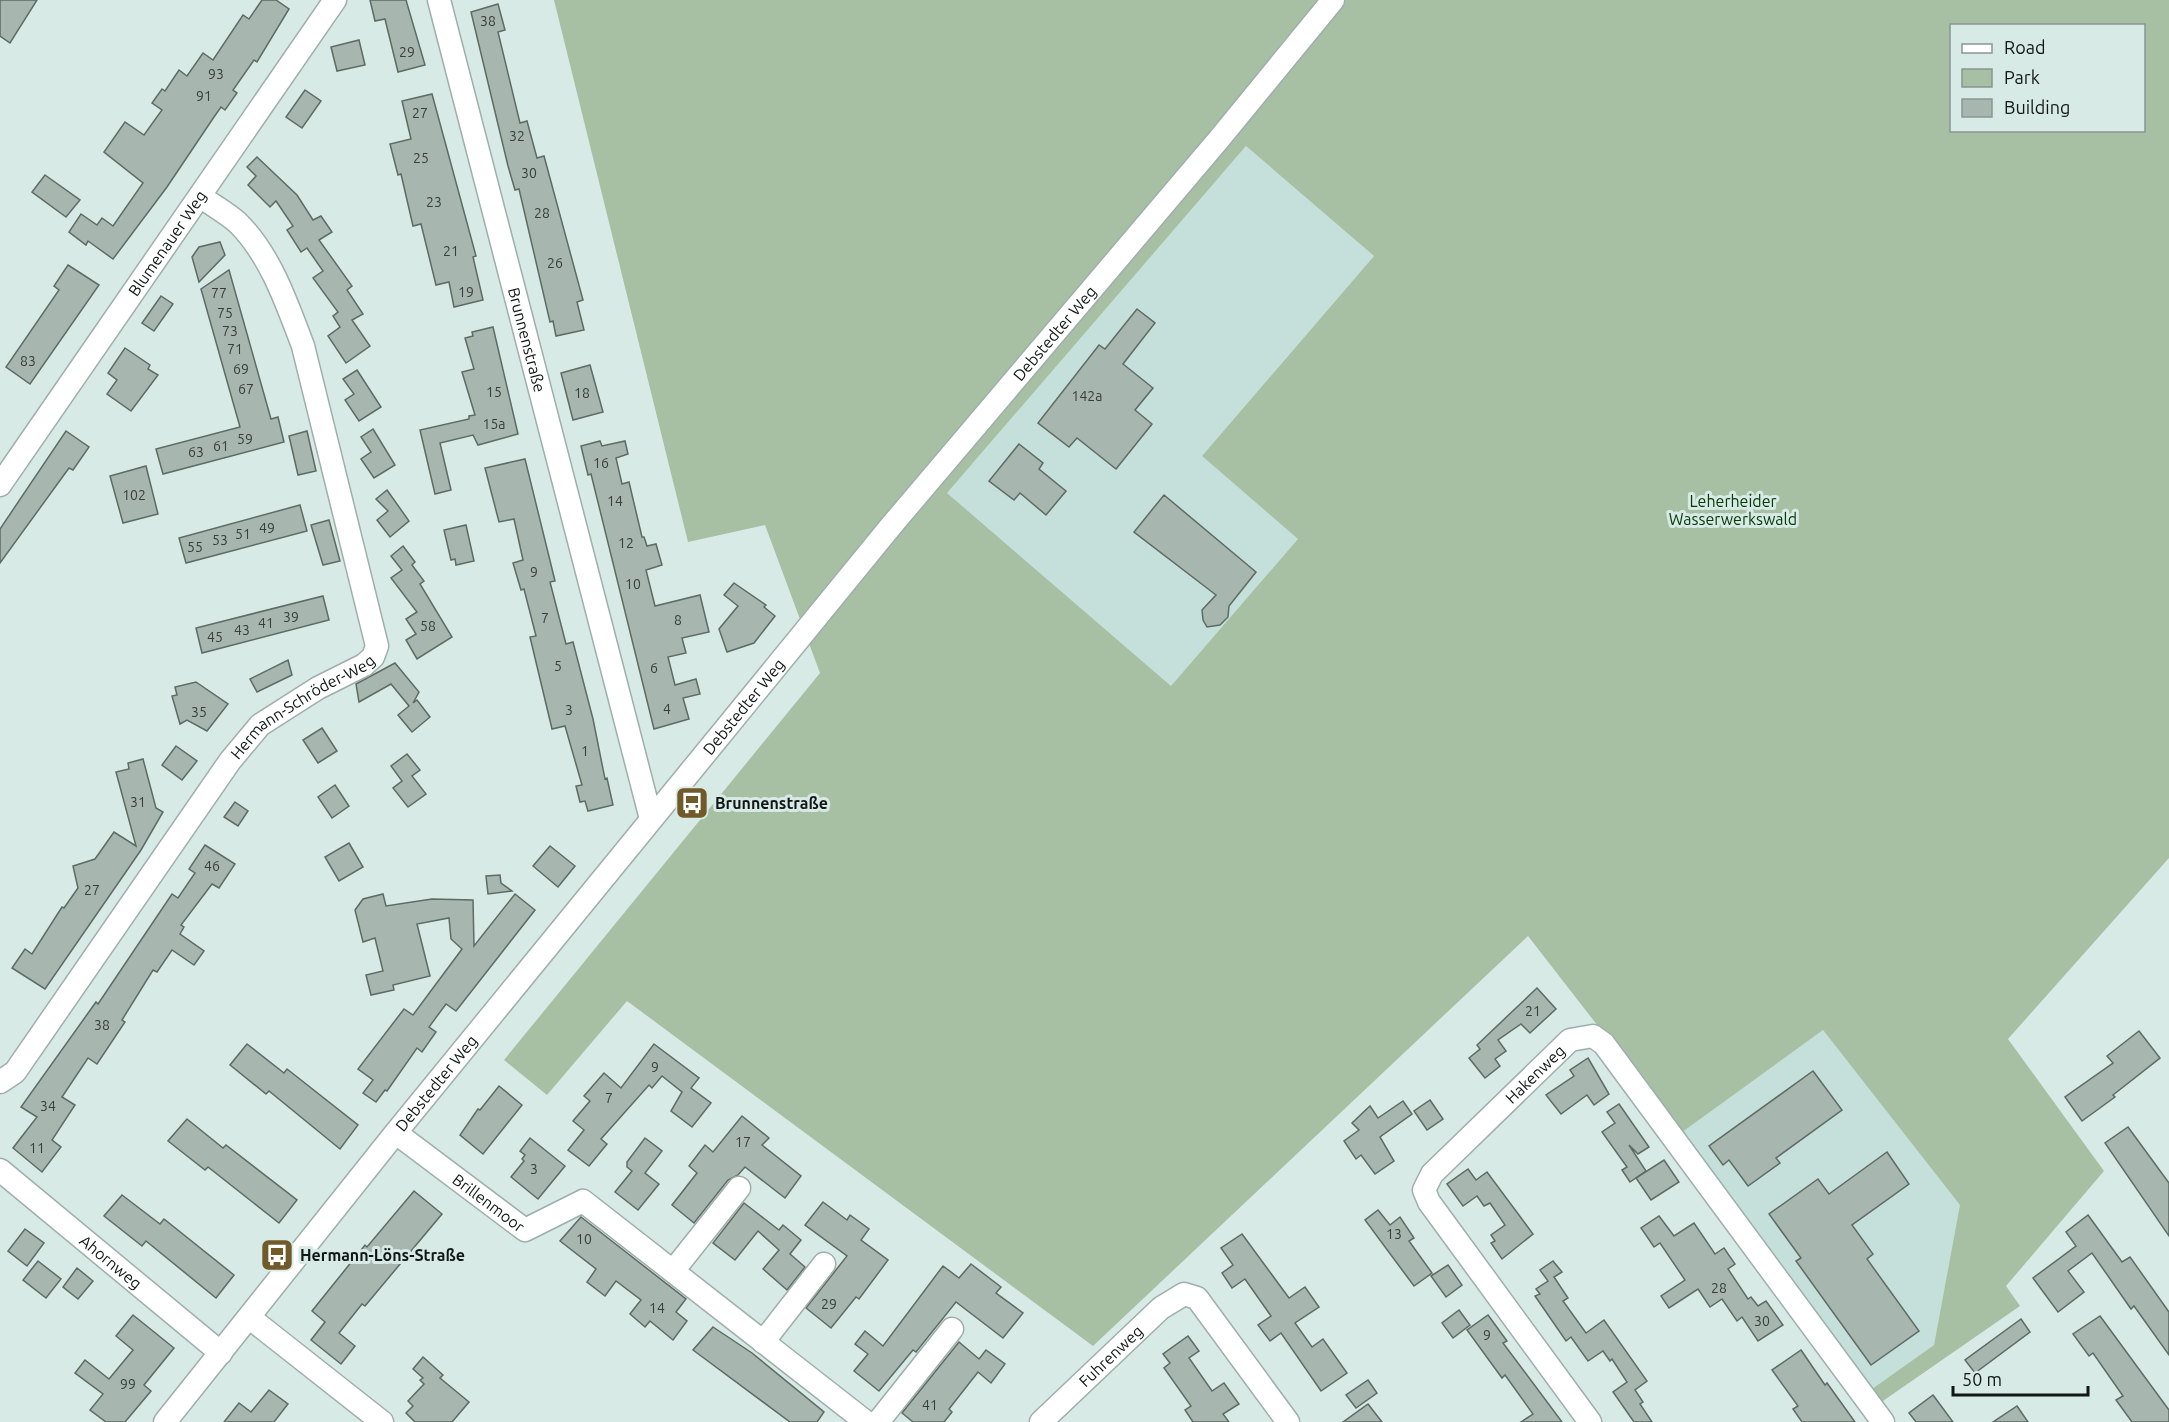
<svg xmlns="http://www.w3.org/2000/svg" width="2169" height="1422" viewBox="0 0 2169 1422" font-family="Ubuntu,sans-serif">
<rect width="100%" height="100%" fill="#d8eae6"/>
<g fill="#c5e0da">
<path d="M1246,146L1374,256L1202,456L1299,539L1171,686L946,493Z"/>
<path d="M1823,1030L1961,1205L1934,1345L1872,1389L1681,1133Z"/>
</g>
<path fill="#a7c0a4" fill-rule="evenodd" d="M554,0H2169V858L2008,1039L2104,1171L2006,1286L2020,1306L1880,1403L1872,1389L1934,1345L1960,1205L1823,1030L1681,1133L1528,936L1093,1346L627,1001L547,1095L504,1060L820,673L765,525L688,542ZM1952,26H2144V130H1952ZM1246,146L1374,256L1202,456L1298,539L1171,686L947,493Z"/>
<g fill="#a7b6ae" stroke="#5e6b64" stroke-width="1.5">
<path d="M0,0H37L10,43L0,36Z"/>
<path d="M262,0H276L289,9L257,62L254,60L233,90L237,93L225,110L221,107L214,117L167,187L113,259L88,241L86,245L69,232L81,214L97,225L102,218L113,226L143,183L104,152L125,122L144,135L162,110L152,103L162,89L165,91L179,70L187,76L203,53L213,60L243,15L249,19Z"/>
<path d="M370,0H406L425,65L398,72L385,19L375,21Z"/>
<path d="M498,4L505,30L498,32L520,123L527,121L537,158L544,156L583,300L577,302L584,330L556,336L553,321L550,322L519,189L515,190L508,166L471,12Z"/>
<path d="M359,40L365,65L337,71L331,47Z"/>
<path d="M305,90L321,101L302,128L286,117Z"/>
<path d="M432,94L476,256L473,257L483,300L454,307L449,282L436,285L421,224L413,226L401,174L398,175L390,144L411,139L402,101Z"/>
<path d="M257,157L297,195L313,220L321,216L332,232L319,240L352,286L347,290L363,314L352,320L370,346L346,363L328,336L340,327L333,316L338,312L313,278L323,271L307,248L301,252L287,230L293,226L276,201L270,207L248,185L256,176L247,167Z"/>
<path d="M45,175L80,200L66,217L32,192Z"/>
<path d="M220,242L225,255L199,282L192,257L199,247Z"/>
<path d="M68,265L99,285L30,384L6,367L59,290L54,286Z"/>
<path d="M229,270L271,419L278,417L284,442L163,474L156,449L240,427L201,289Z"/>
<path d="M161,296L173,304L154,331L142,323Z"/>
<path d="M1137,309L1155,323L1123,364L1153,388L1135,410L1152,424L1116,469L1077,438L1069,447L1038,423L1099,345L1105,349Z"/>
<path d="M493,327L518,434L478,445L473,435L440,443L451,490L435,494L420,430L469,419V416L475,415L462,372L474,369L465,338L473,336L472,332Z"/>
<path d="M125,348L150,365L148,369L158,375L131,411L107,394L117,380L108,373Z"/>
<path d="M590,365L603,412L573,420L561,373Z"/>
<path d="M357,370L381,407L359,421L345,400L354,394L343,379Z"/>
<path d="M373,429L395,465L374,478L361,459L371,452L361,437Z"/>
<path d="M66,431L89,447L73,470L69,468L0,563V529Z"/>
<path d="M307,431L316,471L298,475L289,436Z"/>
<path d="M600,441L602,446L625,441L628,454L616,458L622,484L629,482L642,537H644L647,546L656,544L662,565L646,570L655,606L700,595L709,632L682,638L686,653L668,657L675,685L696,679L700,694L683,698L689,719L654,729L591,474L588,475L581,446Z"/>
<path d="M1019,444L1043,463L1039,469L1066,491L1046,515L1020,493L1014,500L989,481Z"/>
<path d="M525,459L555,581L550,582L566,644L573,642L593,719L605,779L607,778L613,805L588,811L585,801L580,802L576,786L582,785L565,726L552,729L530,637L536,636L524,589L521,590L513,563L523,560L514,519L499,522L485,468Z"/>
<path d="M146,466L158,514L123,523L110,476Z"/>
<path d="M387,490L409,521L390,537L377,520L388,511L376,499Z"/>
<path d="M1164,495L1256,572L1229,606L1228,617L1220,625L1207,627L1203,620L1202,610L1216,595L1134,532Z"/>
<path d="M300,505L307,531L186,563L179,538Z"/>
<path d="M329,520L340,561L323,565L311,525Z"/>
<path d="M466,525L474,561L456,565L455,559L451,560L444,530Z"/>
<path d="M403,546L415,562L412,565L424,581L420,584L452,637L417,659L406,640L416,634L406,619L417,612L391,578L402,570L391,556Z"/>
<path d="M734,583L766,605L764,607L775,616L754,643L727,652L719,629L738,606L724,595Z"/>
<path d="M323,596L329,620L202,653L196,628Z"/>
<path d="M288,660L292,675L257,692L250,679Z"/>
<path d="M395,663L419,692L413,703L417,700L430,717L412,732L398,715L409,706L391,684L359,702L356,684Z"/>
<path d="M196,682L228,704L207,731L187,720L180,724L172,696L177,695L175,687Z"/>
<path d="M322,728L337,751L318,763L303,740Z"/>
<path d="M176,746L197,761L182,780L162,765Z"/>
<path d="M407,754L420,770L412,776L426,794L408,807L393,788L402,781L391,766Z"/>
<path d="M143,759L156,808L163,812L141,850L45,989L12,968L25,949L32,954L62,907L64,908L78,888L73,866L95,859L114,832L136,846L116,772L129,769L128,763Z"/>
<path d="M335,785L349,806L332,818L318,797Z"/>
<path d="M235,802L248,811L238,826L224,817Z"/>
<path d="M349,843L363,867L339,881L325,857Z"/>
<path d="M205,845L235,864L219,888L212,884L181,925L184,927L180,934L204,951L194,965L172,950L157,972L153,970L122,1020L125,1022L97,1064L88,1058L62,1097L75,1105L52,1140L61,1147L42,1172L13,1148L37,1117L21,1107L96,1002L98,1004L172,894L178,898L195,873L189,869Z"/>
<path d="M550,846L575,866L558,887L533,866Z"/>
<path d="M500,875L501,883L512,891L488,894L486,876Z"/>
<path d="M383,894L386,906L432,899L473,900L474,946L515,894L535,910L456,1011L446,1004L429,1027L436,1032L422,1052L417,1048L387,1091L385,1090L376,1102L363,1093L373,1080L358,1069L404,1009L413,1015L462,949L451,939L449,918L417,924L430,976L393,985L394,990L371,995L366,975L383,971L375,938L363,942L355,910L363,899Z"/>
<path d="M1537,988L1556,1009L1530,1033L1521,1024L1498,1040L1506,1051L1495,1059L1500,1066L1485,1078L1469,1058L1480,1049L1477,1045Z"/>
<path d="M2139,1031L2160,1058L2113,1095L2115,1097L2082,1121L2065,1097L2113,1063L2107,1056Z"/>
<path d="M247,1044L284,1073L287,1069L358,1125L340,1149L269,1091L266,1094L230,1065Z"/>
<path d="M654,1044L699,1078L691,1088L711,1103L692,1127L671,1111L682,1092L662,1076L652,1088L649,1085L601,1139L607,1144L589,1166L568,1150L584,1130L573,1121L590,1101L584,1096L604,1073L621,1088Z"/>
<path d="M1588,1058L1609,1094L1594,1105L1587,1095L1561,1114L1546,1095L1574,1076L1570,1070Z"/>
<path d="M1813,1071L1842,1110L1776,1158L1780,1163L1748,1186L1729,1160L1723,1165L1709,1146Z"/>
<path d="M499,1086L522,1105L483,1154L460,1135L478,1109L480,1110Z"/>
<path d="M1430,1100L1443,1119L1427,1130L1414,1111Z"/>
<path d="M1403,1101L1412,1114L1380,1137L1394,1161L1375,1174L1361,1155L1356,1159L1344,1141L1359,1130L1352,1123L1370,1106L1378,1118Z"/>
<path d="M1619,1104L1649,1147L1638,1154L1629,1145L1646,1171L1630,1182L1622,1170L1627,1167L1602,1132L1615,1123L1607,1112Z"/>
<path d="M742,1116L769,1138L762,1145L801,1176L785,1198L745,1167L738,1175L728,1180L694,1223L672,1205L697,1173L689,1166L705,1145L713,1152Z"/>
<path d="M187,1119L223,1148L226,1145L297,1200L279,1223L208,1167L205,1170L168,1141Z"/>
<path d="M2128,1127L2169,1183V1236L2105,1143Z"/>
<path d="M530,1138L565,1166L538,1199L511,1177L524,1161L522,1159L525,1155L520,1151Z"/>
<path d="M645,1138L662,1151L645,1173L659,1184L638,1210L615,1192L632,1171L627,1167V1162Z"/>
<path d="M1887,1152L1909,1184L1852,1225L1873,1254L1867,1259L1919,1331L1871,1365L1796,1261L1801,1258L1769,1214L1818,1179L1829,1194Z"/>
<path d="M1664,1160L1679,1182L1651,1200L1636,1178Z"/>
<path d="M1468,1169L1476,1180L1487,1172L1533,1234L1502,1259L1491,1243L1495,1241L1491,1235L1505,1225L1490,1203L1484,1206L1477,1196L1463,1206L1447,1184Z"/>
<path d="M414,1191L442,1214L365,1306L362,1304L339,1333L355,1346L341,1364L311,1340L325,1322L312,1311L365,1245L367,1247Z"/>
<path d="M122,1195L160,1224L164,1219L234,1275L216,1298L146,1241L142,1246L104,1216Z"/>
<path d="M823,1202L847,1220L850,1215L869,1229L861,1240L888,1260L859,1299L856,1297L831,1328L806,1308L847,1256L805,1225Z"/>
<path d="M744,1203L779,1230L783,1225L801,1240L790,1254L805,1267L787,1290L763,1269L779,1250L758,1231L735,1260L713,1243Z"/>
<path d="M1378,1210L1390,1225L1400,1217L1414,1238L1409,1241L1432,1273L1414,1286L1365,1220Z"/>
<path d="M2088,1215L2122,1262L2130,1257L2169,1312V1355L2134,1306L2131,1309L2092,1253L2068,1271L2084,1292L2058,1312L2033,1278L2076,1246L2066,1232Z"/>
<path d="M1659,1216L1674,1236L1694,1223L1715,1254L1724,1248L1735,1264L1728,1269L1748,1299L1751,1297L1758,1306L1766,1301L1783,1325L1758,1341L1742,1317L1737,1321L1722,1299L1710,1307L1698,1289L1669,1308L1661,1296L1685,1280L1660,1243L1654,1247L1641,1228Z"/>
<path d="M581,1217L686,1299L676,1312L687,1321L673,1340L650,1321L645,1327L630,1314L641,1300L616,1281L605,1296L587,1282L596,1269L560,1241Z"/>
<path d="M25,1229L44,1243L27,1266L8,1251Z"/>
<path d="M1242,1234L1289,1298L1305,1287L1319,1307L1295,1323L1312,1347L1323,1339L1347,1373L1321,1391L1281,1333L1270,1341L1258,1325L1271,1316L1245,1279L1232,1288L1222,1273L1233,1265L1221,1248Z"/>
<path d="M38,1261L61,1279L46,1298L23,1280Z"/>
<path d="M1553,1261L1562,1272L1554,1277L1568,1298L1563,1301L1586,1333L1604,1320L1647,1381L1635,1390L1643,1402L1640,1404L1652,1422H1634L1613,1392L1627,1382L1612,1359L1610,1361L1603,1351L1588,1361L1571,1337L1566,1341L1535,1296L1540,1294L1536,1289L1548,1281L1540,1270Z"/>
<path d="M971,1264L1001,1287L996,1293L1023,1313L1003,1338L956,1302L916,1352L913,1350L879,1391L854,1371L868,1354L855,1344L865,1331L883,1346L943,1266L959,1278Z"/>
<path d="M1448,1265L1462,1285L1446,1297L1431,1276Z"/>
<path d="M77,1268L93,1281L78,1299L63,1287Z"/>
<path d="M1459,1310L1470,1325L1453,1338L1442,1323Z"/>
<path d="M133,1315L174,1348L144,1385L151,1391L125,1422H106L90,1410L103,1394L75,1373L85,1360L109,1379L133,1350L116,1336Z"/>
<path d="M1488,1315L1507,1341L1503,1343L1562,1422H1521L1533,1414L1505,1375L1502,1378L1467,1330Z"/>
<path d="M2100,1316L2169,1410V1422H2132L2116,1400L2123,1396L2093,1353L2089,1356L2073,1334Z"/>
<path d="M2021,1319L2030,1332L1975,1373L1965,1360Z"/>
<path d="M713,1327L752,1353L824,1412L817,1422H790L693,1350Z"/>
<path d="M1188,1336L1199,1351L1189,1358L1212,1391L1224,1383L1239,1404L1223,1414L1229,1422H1193L1185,1410L1191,1406L1164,1368L1170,1363L1163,1354Z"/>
<path d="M959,1342L979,1359L986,1350L1005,1364L991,1383L978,1372L949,1409L952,1412L944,1422H913L902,1413Z"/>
<path d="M1801,1350L1825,1385L1827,1383L1855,1422H1802L1793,1409L1798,1406L1772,1370Z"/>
<path d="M423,1357L443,1375L440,1378L469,1402L452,1422H415L406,1413L413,1406L408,1401L424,1384L420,1380L423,1378L413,1369Z"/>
<path d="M1368,1380L1377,1393L1356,1408L1346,1395Z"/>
<path d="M269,1390L288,1404L274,1422H224L239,1403L251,1412Z"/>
<path d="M1933,1395L1953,1422H1916L1909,1413Z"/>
<path d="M1368,1404L1382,1422H1343Z"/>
<path d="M2017,1406L2028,1422H1993Z"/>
</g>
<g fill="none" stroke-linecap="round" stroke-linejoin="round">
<defs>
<g id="minor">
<path id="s1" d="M439,0L651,819"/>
<path id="s2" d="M0,485L335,0"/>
<path id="s3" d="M0,1082L15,1072L230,761L260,725L318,688L364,665L373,657L377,646L303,346C287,304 271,256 238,223C227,213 212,205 200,196"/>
<path id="s4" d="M396,1133L525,1230L583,1201L866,1422"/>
<path id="s5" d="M0,1170L221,1353"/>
<path d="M673,1271L739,1188"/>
<path d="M250,1318L382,1422"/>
<path d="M763,1342L824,1264"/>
<path id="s6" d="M165,1422L393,1136L891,526L1220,138L1333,0"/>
<path d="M878,1422L952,1329"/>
<path id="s7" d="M1041,1422L1161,1308L1184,1294L1197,1298L1288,1422"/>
<path id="s8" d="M1590,1422L1429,1202L1424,1190L1432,1174L1570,1040L1593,1036L1604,1044L1883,1422"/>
</g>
</defs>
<use href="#minor" stroke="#9eafab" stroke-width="25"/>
<use href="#minor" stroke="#fff" stroke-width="22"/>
</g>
<defs>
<symbol id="bus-square" viewBox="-11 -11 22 22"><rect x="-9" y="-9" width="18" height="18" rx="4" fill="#715a2a" stroke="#d8eae6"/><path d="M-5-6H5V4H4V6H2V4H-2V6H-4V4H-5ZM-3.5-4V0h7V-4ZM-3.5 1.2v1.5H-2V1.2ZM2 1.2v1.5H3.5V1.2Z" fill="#fff"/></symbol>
</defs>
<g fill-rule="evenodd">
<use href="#bus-square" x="673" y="784" width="38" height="38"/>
<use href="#bus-square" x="258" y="1236" width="38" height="38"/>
</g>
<g text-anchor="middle" stroke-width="6" stroke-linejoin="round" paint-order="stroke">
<g font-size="14" fill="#363f3c">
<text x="488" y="26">38</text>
<text x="407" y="57">29</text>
<text x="216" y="79">93</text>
<text x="204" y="101">91</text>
<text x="420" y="118">27</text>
<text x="517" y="141">32</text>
<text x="421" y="163">25</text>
<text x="529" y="178">30</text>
<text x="434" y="207">23</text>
<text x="542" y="218">28</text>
<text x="451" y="256">21</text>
<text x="555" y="268">26</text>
<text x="466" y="297">19</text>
<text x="219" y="298">77</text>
<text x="225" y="318">75</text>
<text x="230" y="336">73</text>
<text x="235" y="354">71</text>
<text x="28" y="366">83</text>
<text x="241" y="374">69</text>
<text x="246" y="394">67</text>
<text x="494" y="397">15</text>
<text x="582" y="398">18</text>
<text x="1087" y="401">142a</text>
<text x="494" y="429">15a</text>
<text x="245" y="444">59</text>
<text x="221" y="451">61</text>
<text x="196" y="457">63</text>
<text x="601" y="468">16</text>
<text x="134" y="500">102</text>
<text x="615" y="506">14</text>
<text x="267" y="533">49</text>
<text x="243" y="539">51</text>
<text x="220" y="545">53</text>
<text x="626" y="548">12</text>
<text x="195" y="552">55</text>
<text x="534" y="577">9</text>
<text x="633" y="589">10</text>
<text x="291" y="622">39</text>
<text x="545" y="623">7</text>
<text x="678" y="625">8</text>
<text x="266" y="628">41</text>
<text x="428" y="631">58</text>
<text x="242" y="635">43</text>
<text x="215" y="642">45</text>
<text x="558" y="671">5</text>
<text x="654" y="673">6</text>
<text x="667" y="714">4</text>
<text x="569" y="715">3</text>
<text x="199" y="717">35</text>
<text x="585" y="756">1</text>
<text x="138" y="807">31</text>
<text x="212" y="871">46</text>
<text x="92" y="895">27</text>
<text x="1533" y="1016">21</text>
<text x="102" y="1030">38</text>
<text x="655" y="1072">9</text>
<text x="609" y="1103">7</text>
<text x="48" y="1111">34</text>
<text x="743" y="1147">17</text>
<text x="37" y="1153">11</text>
<text x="534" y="1174">3</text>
<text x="1394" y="1239">13</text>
<text x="584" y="1244">10</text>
<text x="1719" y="1293">28</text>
<text x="829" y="1309">29</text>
<text x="657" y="1313">14</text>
<text x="1762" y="1326">30</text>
<text x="1487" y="1340">9</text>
<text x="128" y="1389">99</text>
<text x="930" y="1410">41</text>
</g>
<g font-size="16" fill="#111716" stroke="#d8eae6">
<text dy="6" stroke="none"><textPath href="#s2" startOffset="294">Blumenauer Weg</textPath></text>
<text dy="6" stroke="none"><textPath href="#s6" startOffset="1406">Debstedter Weg</textPath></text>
<text dy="6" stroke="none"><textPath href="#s1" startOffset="351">Brunnenstraße</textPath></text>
<text dy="6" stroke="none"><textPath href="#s3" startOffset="488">Hermann-Schröder-Weg</textPath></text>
<text dy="6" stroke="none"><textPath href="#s6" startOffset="920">Debstedter Weg</textPath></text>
<text dy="6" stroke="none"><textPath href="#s8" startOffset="447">Hakenweg</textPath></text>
<text dy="6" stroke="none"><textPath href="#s6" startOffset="434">Debstedter Weg</textPath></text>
<text dy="6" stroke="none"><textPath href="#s4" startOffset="116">Brillenmoor</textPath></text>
<text dy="6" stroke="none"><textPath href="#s5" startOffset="144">Ahornweg</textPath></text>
<text dy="6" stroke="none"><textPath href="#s7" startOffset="96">Fuhrenweg</textPath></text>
</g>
<g font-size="16" fill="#053a05" stroke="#d8eae6">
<text x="1733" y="507">Leherheider<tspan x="1733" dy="18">Wasserwerkswald</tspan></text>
</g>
<g font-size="16" font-weight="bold" fill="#111716" stroke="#d8eae6" text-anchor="start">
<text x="715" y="809">Brunnenstraße</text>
<text x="300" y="1261">Hermann-Löns-Straße</text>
</g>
</g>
<rect x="1950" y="24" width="195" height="108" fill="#d8eae6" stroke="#889693" stroke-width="1.5"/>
<rect x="1962" y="44" width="30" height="9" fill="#ffffff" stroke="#889693" stroke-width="1.5"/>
<text x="2004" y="54" font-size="18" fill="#111716">Road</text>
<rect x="1962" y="69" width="30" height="18" fill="#a7c0a4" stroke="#889693" stroke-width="1.5"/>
<text x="2004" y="84" font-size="18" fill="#111716">Park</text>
<rect x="1962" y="99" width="30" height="18" fill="#a7b6ae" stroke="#889693" stroke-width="1.5"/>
<text x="2004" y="114" font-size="18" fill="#111716">Building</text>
<path d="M1953 1386v9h135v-9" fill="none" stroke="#111716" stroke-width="3"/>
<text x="1962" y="1386" font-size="18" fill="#111716" stroke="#d8eae6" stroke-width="4.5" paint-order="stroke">50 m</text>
</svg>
